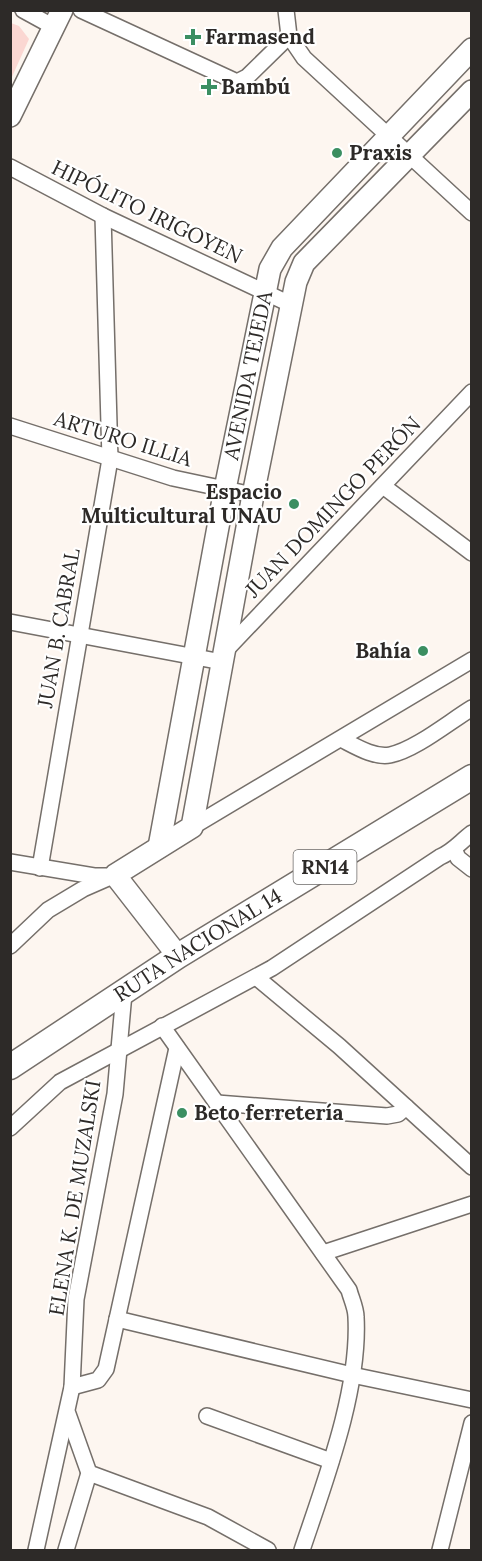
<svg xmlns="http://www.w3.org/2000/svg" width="482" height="1561" viewBox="0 0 482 1561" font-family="Lora,serif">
<rect width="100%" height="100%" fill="#fdf6f0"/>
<path fill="#fbd7d2" d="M11,23L19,26L29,39L11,79Z"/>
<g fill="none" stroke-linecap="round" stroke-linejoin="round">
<defs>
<g id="minor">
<path d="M23,10L54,27"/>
<path d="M81,10L237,82L247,77L289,36"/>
<path d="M286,10L289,36L304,58L472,213"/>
<path d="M10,167L103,216L292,305"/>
<path d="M10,426L173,478L253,495"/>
<path d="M383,486L472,553"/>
<path d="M10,622L222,662"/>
<path d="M225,651L472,392"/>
<path d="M341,739C355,746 374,758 390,755C415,750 449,722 472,708"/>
<path d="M192,827L472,660"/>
<path d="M455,851L458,858L472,869"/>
<path d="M10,862L94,876H106"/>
<path d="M40,868L110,459L103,216"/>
<path d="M10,946L48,910L83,889L115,875"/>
<path d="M256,977L339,1046L472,1167"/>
<path d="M162,1026L349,1290C351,1298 356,1308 356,1317C360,1390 325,1481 302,1550"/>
<path d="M217,1103L387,1116L398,1114L406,1107"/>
<path d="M10,1128L60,1082L272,968L440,857C454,851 460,842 472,833"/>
<path d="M323,1253L472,1204"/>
<path d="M117,1319L352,1375L472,1400"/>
<path d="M72,1387L98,1380L106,1369L177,1048"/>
<path d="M68,1414L89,1473L208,1517L268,1550"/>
<path d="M207,1416L331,1461"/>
<path d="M36,1550L72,1387L76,1299L115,1094L124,993"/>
<path d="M66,1550L89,1473"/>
<path d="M440,1550L472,1423"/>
</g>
<g id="secondary">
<path d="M10,116L62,10"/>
<path id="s1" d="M159,847L225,489L270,269L282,248L472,49"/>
<path d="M178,956L115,875L192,827L253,495L296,282L304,263L472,91"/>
</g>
<g id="trunk">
<path id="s2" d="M10,1067L178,956L472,777"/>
</g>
</defs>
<use href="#minor" stroke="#756f6a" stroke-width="18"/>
<use href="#secondary" stroke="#756f6a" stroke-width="24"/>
<use href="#trunk" stroke="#756f6a" stroke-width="27"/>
<use href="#minor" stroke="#fff" stroke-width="15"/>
<use href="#secondary" stroke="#fff" stroke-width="21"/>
<use href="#trunk" stroke="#fff" stroke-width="24"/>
</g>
<g fill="#3b8f62" stroke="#fff" stroke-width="2">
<path d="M190 28h6v6h6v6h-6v6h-6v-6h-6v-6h6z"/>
<path d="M206 78h6v6h6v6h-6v6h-6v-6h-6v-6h6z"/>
<circle cx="337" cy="153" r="6"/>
<circle cx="294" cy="504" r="6"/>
<circle cx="423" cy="651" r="6"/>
<circle cx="182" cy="1113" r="6"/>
</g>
<g text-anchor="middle" stroke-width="4.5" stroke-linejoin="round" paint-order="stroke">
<rect fill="#fff" stroke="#6c6a68" stroke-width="1.5" x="293.5" y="850" width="63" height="34" rx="4.5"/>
<g font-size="20" font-weight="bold" fill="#2d2a28">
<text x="325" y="874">RN14</text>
</g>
<g font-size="21" font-weight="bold" fill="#2d2a28" stroke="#fff" text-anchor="start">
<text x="205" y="44">Farmasend</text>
<text x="221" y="94">Bambú</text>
<text x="349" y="160">Praxis</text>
<text x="282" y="499" text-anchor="end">Espacio<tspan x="282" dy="24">Multicultural UNAU</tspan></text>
<text x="411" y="658" text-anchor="end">Bahía</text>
<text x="194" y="1120">Beto ferretería</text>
</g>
<g font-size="21" fill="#2d2a28" stroke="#fff">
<text transform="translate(147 212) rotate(26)" y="7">HIPÓLITO IRIGOYEN</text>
<text dy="7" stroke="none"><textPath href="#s1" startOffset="480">AVENIDA TEJEDA</textPath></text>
<text transform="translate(123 439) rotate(17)" y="7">ARTURO ILLIA</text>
<text transform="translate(333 507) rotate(-46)" y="7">JUAN DOMINGO PERÓN</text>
<text transform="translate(59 628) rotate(-80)" y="7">JUAN B. CABRAL</text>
<text dy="7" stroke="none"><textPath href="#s2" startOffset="224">RUTA NACIONAL 14</textPath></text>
<text transform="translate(75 1198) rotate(-81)" y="7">ELENA K. DE MUZALSKI</text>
</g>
</g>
<rect width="482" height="1561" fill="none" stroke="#2d2a28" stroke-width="24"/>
</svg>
